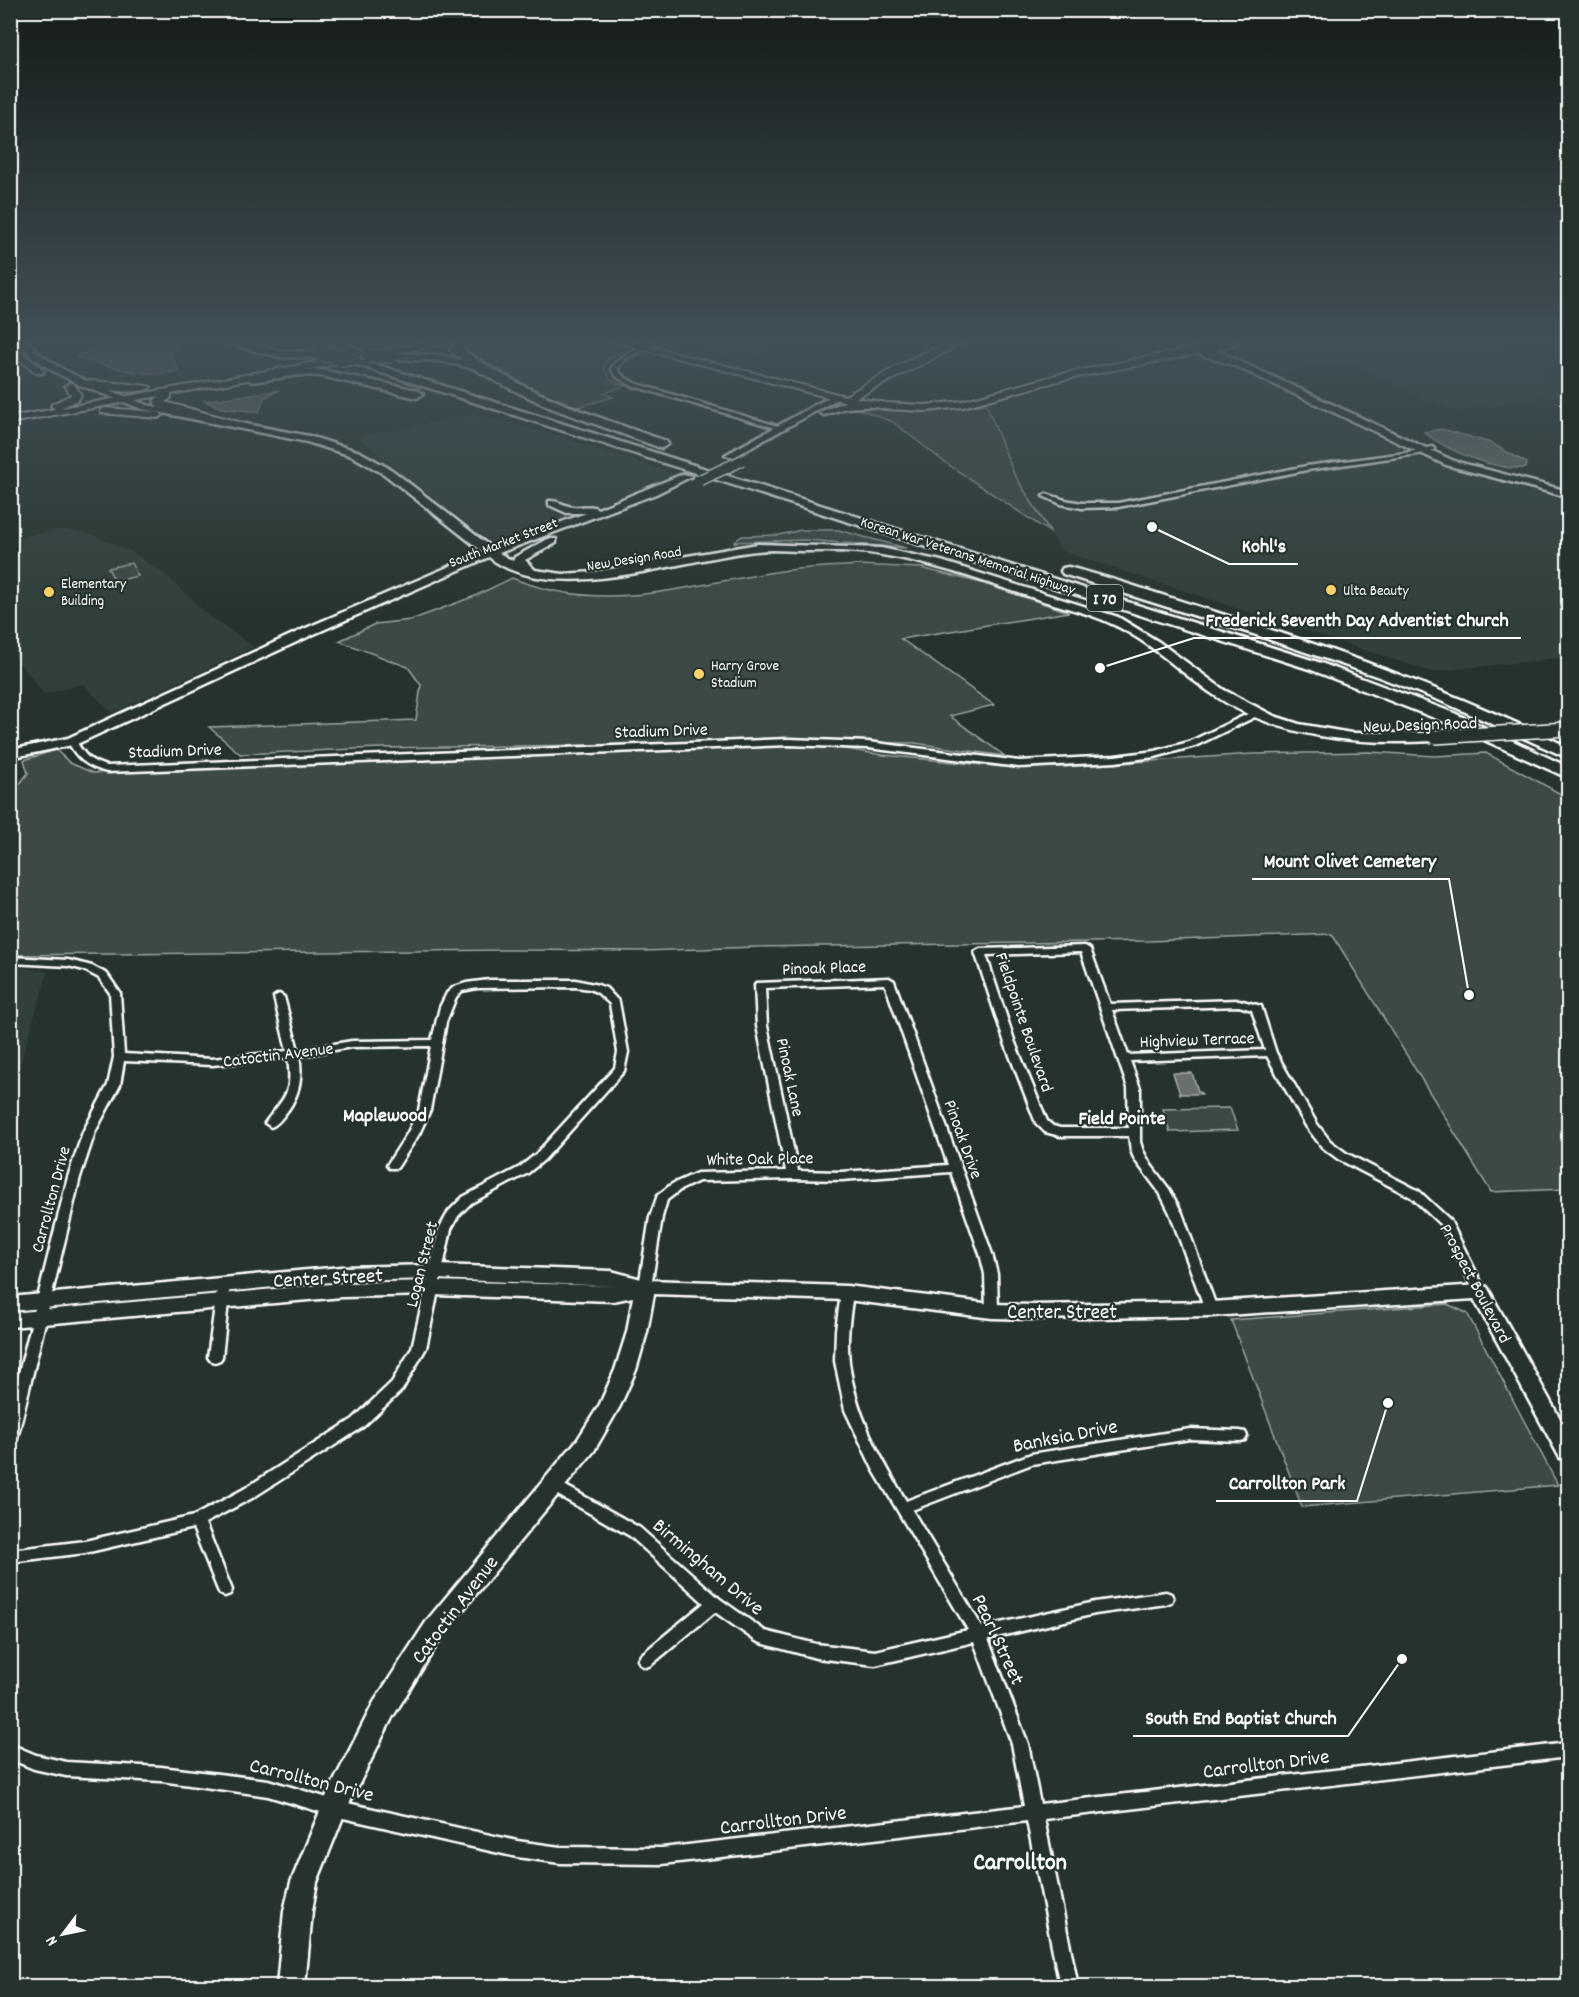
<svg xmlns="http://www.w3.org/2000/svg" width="1579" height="1997" viewBox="0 0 1579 1997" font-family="Dekko,sans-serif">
<rect width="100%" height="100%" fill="#26332d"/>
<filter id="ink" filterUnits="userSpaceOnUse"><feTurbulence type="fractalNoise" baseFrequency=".0167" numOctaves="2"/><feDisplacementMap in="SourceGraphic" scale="12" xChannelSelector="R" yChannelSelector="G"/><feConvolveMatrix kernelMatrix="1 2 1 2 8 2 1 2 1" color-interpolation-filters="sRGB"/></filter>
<g filter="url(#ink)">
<g fill="#333f3a">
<path d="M792,341L743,361L672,342L673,341Z"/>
<path d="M1097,341H1219L1133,356L1126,355Z"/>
<path d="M1269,341H1491L1544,370L1515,374L1541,372L1568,393L1454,412L1343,361L1283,373L1232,348Z"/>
<path d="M1187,356H1197L1214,360L1434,464L1568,497V657L1432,672L1062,551L1014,474L986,404L1121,368Z"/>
<path d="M473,414L559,436L676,474L590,511L492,543L420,488L358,437Z"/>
<path d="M63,529L93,535L130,551L164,573L206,613L254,647L112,713L83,684L44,694L11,653L10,539Z"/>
<path d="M10,966L48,972L11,1094H10Z"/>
</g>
<g fill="#3e4944" stroke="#9ea4a2" stroke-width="1.5">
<path d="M505,341H575L623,348L625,350L606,360L604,369L611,380L624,386L604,393L613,397L578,407L531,388L464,349L474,344Z"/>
<path d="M986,404L1014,474L1051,533L943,461L893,422L856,408L932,412Z"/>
<path d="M801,530H838L906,548L805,540L734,542L742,536L779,535Z"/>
<path d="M131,563L138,576L115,581L108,568Z"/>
<path d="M859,565L921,568L981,583L1069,612L901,639L994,705L950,716L1005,756L914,743L777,742L380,748L240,754L209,727L416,720L421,685L408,667L339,641L375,624L411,620L475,596L512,578C605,616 689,584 782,571C807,567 834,567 859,565Z"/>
<path d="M796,746L846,749L883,755L1013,768L1064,767L1252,754L1369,752L1435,756L1486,753L1568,798V1189L1491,1192L1332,934L1150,941L756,947L644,951L510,950L11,955V790L16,789L28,773L24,760L56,750L70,763L93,773Z"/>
<path d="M1230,1108L1238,1130L1170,1132L1163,1109Z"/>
<path d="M1447,1304L1467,1313L1558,1485L1302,1507L1231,1320Z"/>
</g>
<g fill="#67706c" stroke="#a4a9a7" stroke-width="1.5">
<path d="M91,341H182L171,354L178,370C154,382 100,364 76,357L96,349L95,345Z"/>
<path d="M279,390L264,398L259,412L221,408L205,401Z"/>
<path d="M1442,429L1491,443L1527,463L1526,468C1497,471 1446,451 1424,432Z"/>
<path d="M1173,1073H1192L1198,1091L1202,1094H1180Z"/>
</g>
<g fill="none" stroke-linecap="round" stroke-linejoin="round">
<defs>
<g id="street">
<path d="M655,341H663L626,358L617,369L624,377L634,383L784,428L779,429L630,385L617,377L611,369C621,353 638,349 655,341Z"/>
<path d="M1432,447L1434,448V450L1418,454L1307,470L1118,507L1082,508L1061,504L1043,496L1046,494L1065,500L1082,503H1118L1307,466L1405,453Z"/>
<path d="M1254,711L1258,714L1257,716L1195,746L1155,757L1115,762L1019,767L868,748L789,745L107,772C88,767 76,759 68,741L69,739H75C83,754 90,762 107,766L789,739L868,742L1019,761L1115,756L1155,751L1189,742Z"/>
<path d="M1085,946L1090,949L1110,1004L1239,1000L1261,1006L1276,1053L1317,1124L1330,1141L1346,1153L1419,1191L1450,1220L1486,1292L1484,1295L1480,1297L1476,1295L1441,1225L1411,1197L1338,1159L1322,1147L1306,1126L1267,1056L1130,1061L1140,1088V1142L1143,1151L1151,1165L1169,1189L1182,1213L1217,1309L1216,1312L1211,1314L1206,1312L1170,1213L1160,1193L1135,1160L1131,1151L1129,1136H1060L1045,1132L1036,1123L1005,1043L975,952L980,949ZM1081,952L1128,1088L1129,1128H1060L1053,1126L1047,1121L1015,1043L986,955ZM1239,1006L1252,1010L1265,1050L1128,1055L1112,1010Z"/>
<path d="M10,957L68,960L92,966L107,974L120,993L124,1054L212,1059L287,1051L274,997L279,994L284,997L298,1050L352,1041L432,1040L440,1007L447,993L454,987L466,983L489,980H576L598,985L606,988L619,1002L628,1052L624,1071L544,1160L528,1173L471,1203L458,1216L451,1229L426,1348L402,1390L363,1427L254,1497L205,1523L232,1590L230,1594L225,1596L220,1594L218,1590L193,1528L85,1553L10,1562V1550L85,1541L194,1516L244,1489L353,1419L392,1382L412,1348L439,1229L449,1211L463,1197L520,1167L536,1154L615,1068L618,1052L610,1004L598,993L590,989L576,987L477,988L462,991L456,997L446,1022L430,1110L419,1134L397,1168H389L387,1165L407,1134L419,1110L431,1046L352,1047L299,1056C303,1078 299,1097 285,1114C281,1119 277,1125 271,1127L265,1123C285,1096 293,1094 288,1058L212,1065L124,1061L120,1085L95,1132L80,1177L17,1439L15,1443L10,1444V1409L68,1177L83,1132L108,1085L114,1057L110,993L99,978L84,970L68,966L10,963Z"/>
<path d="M889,978L894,981L992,1254L997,1274L998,1311L997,1314L992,1316L987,1314L986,1311L985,1274L980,1254L951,1172L841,1180L793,1179L699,1181L680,1190L667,1200L662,1217L651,1287L649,1290L645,1291L641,1290L639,1287L650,1217L658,1195L672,1184L697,1173L786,1171L757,1026L755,985L756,983ZM885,984L948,1165L841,1172L798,1171L767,1026L765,988Z"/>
<path d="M224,1280L228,1281L230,1284L222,1357L220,1360L215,1362L210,1360L208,1357L218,1284L220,1281Z"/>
<path d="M847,1288L851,1290L853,1293C850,1315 846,1339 849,1362C855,1414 880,1456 906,1501L1031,1454L1190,1429L1240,1431L1245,1432L1247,1436L1245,1440L1240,1441L1190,1439L1032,1464L912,1510L982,1627L1095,1602L1166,1592L1171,1594L1173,1598L1171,1602L1166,1604L1095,1614L988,1639L1028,1744L1040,1804L1568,1743V1757L1044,1819L1078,1986H1060L1027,1821L662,1864L560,1863L517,1857L334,1816L268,1796L161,1781L66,1776L34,1769L10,1759V1744L36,1755L66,1762L161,1767L268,1780L334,1800L517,1841L560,1847L662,1848L1024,1806L1012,1744L974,1642L875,1665L816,1658L761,1643L756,1641L715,1612L651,1665L646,1667L641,1665L638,1660L641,1655L704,1603L630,1536L547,1489L545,1485L547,1481L552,1479L557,1481L640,1528L720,1599L765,1631L816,1644L875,1651L968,1630L873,1469L845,1410L835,1361L836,1330L841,1293L843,1290Z"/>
</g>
<g id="secondary">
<path d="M19,341H28L38,353L59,367L86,381L147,405L309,436L360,452L392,470L492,548L586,513H567L549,505V501C558,500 564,506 573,507C582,508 591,504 598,509L683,474L692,476L656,494L499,553L513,561L515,557L548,539H556V543L525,560L535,570L563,574L593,572L758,544L881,548L941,561L1118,617L1159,642L1224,690L1274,716L1299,724L1351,733H1435L1442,737L1435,741C1359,745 1279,739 1214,695C1179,672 1150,641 1112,624C1087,612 1057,606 1031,597C982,581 933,563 882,555C856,550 828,551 802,551C787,551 772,549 757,551C682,558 553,608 489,557L314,634L77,744L10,758V750L68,738L306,628L483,552L384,474L352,456L307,442L142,409L80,385L53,371L32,357Z"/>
<path d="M10,344L43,369V373H37L10,352Z"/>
<path d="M1201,344H1207L1209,347L1454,461L1568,491V497L1446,465L1203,351Z"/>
<path d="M833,395L841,397L734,457L725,455Z"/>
<path d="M874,401L877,402V406L846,408L824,415L819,412L845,402Z"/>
<path d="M436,1265L611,1271L645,1280L847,1286L992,1304L1033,1305L1211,1302L1480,1285L1487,1287L1568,1433V1460L1560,1458L1474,1299L1211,1316L1033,1319L992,1318L847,1300L654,1294L647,1332L636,1370L620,1406L594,1451L444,1633L392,1718L345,1812L317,1882L312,1911L305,1986H277L284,1911L291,1882L325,1799L374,1702L428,1619L578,1439L600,1404L615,1370L627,1332L633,1297L613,1301L433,1295L342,1297L10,1327V1313L342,1283L433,1281L616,1286L436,1279L342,1281L10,1311V1297L342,1267Z"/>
</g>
<g id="primary">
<path d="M434,341H458L384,356L379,353L384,350Z"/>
<path d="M611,341H628L845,396C876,379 933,341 967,341L856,398L886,403L926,405L962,401L1061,374L1227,341L1241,342L1208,352L1238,361V365L1235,366L1197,354L1062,380L963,407L926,411L886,409L846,402Z"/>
<path d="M359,350L364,353L362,355L346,358L341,355Z"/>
<path d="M339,358L342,359V363L171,394V398L165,402L239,422V426L235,427L158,408L154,401L159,396L10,423V417L55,409L51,406L52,404L71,395L65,386L70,383L74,384L81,395L78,400L61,408Z"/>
<path d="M83,380C95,382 146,384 151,387C139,396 95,389 79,385V381Z"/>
<path d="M105,408L158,412L163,415L158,418L101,413V409Z"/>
</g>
<g id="highway">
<path d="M230,341H243L280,351L320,352L326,355L320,358L280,357L231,345Z"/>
<path d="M321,341H339L360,350L354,353Z"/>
<path d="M458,341H475L462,349C524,394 595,416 666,441L668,444L662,448L658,447L551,408L499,383L473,368L439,361L392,359L386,356L392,353L439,355L462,360L450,350Z"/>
<path d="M358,359L1321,663L1454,713L1568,767V778L1442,721L1309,669L354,364L352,362Z"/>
<path d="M299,369L321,370L417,390L423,394L417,398L321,376L299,375L252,382L246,378L252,374Z"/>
<path d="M1068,567C1116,579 1164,596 1212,611C1334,649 1453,691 1568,747V758L1441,701L1379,677L1253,634L1063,574L1061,571L1063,568Z"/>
</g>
</defs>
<use href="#street" stroke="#fff" stroke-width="5"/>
<use href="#secondary" stroke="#fff" stroke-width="5"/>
<use href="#primary" stroke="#fff" stroke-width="4"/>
<use href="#highway" stroke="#fff" stroke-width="5"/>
<use href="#street" fill="#26332d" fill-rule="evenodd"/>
<use href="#secondary" fill="#26332d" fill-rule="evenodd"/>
<use href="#primary" fill="#26332d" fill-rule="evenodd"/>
<use href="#highway" fill="#26332d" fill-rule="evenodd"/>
<defs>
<path id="secondary-bridge-far1" d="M700,480L743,460"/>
<path id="secondary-bridge" d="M1435,737L1568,729"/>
<path id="primary-bridge" d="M339,361L355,359"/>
<g id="highway-bridge">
<path d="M320,355H346"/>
<path d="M369,356H392"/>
</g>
</defs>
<use href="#secondary-bridge-far1" stroke="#fff" stroke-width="13" stroke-linecap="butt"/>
<use href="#secondary-bridge" stroke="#fff" stroke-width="16" stroke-linecap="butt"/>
<use href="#primary-bridge" stroke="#fff" stroke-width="14" stroke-linecap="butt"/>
<use href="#highway-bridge" stroke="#fff" stroke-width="16" stroke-linecap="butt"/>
<use href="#secondary-bridge-far1" stroke="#26332d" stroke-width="10"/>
<use href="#secondary-bridge" stroke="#26332d" stroke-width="13"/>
<use href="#primary-bridge" stroke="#26332d" stroke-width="10"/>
<use href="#highway-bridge" stroke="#26332d" stroke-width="13"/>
</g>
</g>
<linearGradient id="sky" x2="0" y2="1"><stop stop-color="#151c19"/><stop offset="0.55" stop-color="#415057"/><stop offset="1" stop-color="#415057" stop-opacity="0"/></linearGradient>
<rect width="1579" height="621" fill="url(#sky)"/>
<g fill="#ffd166" stroke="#26332d" stroke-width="2">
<circle cx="1331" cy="590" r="6"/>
<circle cx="49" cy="592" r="6"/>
<circle cx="699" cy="674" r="6"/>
</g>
<g text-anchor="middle" stroke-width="4.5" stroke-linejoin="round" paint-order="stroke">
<g font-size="15" fill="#fff" stroke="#26332d">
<text transform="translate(503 542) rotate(-21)" y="5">South Market Street</text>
<text transform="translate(968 555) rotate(18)" y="5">Korean War Veterans Memorial Highway</text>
<text transform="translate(634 558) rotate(-9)" y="5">New Design Road</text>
</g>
<g font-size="15" fill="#fff" stroke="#26332d" text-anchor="start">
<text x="61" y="588">Elementary<tspan x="61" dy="17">Building</tspan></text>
<text x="1343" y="595">Ulta Beauty</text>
<text x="711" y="670">Harry Grove<tspan x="711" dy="17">Stadium</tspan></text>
</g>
<rect fill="#26332d" stroke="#bec2c0" stroke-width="1.5" x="1087" y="585" width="36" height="26" rx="4.5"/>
<g font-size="16" font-weight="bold" fill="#fff">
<text x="1105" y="604">I 70</text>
</g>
<g font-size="18" fill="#fff" stroke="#26332d">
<text transform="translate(1420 724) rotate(-2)" y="6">New Design Road</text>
<text transform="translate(661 730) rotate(-2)" y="6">Stadium Drive</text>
<text transform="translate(175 750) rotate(-2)" y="6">Stadium Drive</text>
<text transform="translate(824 967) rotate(-2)" y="6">Pinoak Place</text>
<text transform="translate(1025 1022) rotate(71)" y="6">Fieldpointe Boulevard</text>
<text transform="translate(1197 1039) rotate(-2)" y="6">Highview Terrace</text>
<text transform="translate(278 1054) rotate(-7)" y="6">Catoctin Avenue</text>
<text transform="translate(791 1077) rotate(78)" y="6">Pinoak Lane</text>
<text transform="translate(964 1139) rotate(70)" y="6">Pinoak Drive</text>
<text transform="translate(760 1158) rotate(-1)" y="6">White Oak Place</text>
<text transform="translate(50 1199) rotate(-75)" y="6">Carrollton Drive</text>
<text transform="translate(421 1264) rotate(-76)" y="6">Logan Street</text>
<text transform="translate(1476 1283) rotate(62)" y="6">Prospect Boulevard</text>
</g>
<g font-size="20" font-weight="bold" fill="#fff" stroke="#26332d">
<text x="385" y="1121">Maplewood</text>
<text x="1122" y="1124">Field Pointe</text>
</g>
<g font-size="21" fill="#fff" stroke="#26332d">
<text transform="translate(328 1277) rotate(-3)" y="7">Center Street</text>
<text x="1062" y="1318">Center Street</text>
<text transform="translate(1065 1435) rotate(-11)" y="7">Banksia Drive</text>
<text transform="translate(709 1566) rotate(40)" y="7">Birmingham Drive</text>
<text transform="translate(454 1609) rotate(-53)" y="7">Catoctin Avenue</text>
<text transform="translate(999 1639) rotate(65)" y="7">Pearl Street</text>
<text transform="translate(1266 1763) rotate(-7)" y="7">Carrollton Drive</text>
<text transform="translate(312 1779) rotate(14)" y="7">Carrollton Drive</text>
<text transform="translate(783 1819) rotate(-7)" y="7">Carrollton Drive</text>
</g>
<g font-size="24" font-weight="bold" fill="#fff" stroke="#26332d">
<text x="1020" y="1869">Carrollton</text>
</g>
</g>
<path fill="none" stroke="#fff" stroke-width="2" d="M1152 527L1229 564H1298M1100 668L1194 638H1521M1469 995L1449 879H1252M1388 1403L1357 1501H1216M1402 1659L1348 1736H1133"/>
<g fill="#fff" stroke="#26332d" stroke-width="2">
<circle cx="1152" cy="527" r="6"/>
<circle cx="1100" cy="668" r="6"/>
<circle cx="1469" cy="995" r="6"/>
<circle cx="1388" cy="1403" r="6"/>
<circle cx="1402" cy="1659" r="6"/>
</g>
<g font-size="20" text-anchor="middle" font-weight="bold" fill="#fff" stroke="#26332d" stroke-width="4.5" stroke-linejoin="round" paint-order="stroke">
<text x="1264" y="552">Kohl's</text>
<text x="1357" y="626">Frederick Seventh Day Adventist Church</text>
<text x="1350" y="867">Mount Olivet Cemetery</text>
<text x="1287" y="1489">Carrollton Park</text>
<text x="1241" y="1724">South End Baptist Church</text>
</g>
<rect width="1579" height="1997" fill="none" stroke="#26332d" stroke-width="36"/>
<rect x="18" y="18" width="1543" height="1961" fill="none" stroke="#fff" stroke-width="2" filter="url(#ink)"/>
<g transform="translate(63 1934) rotate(238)" stroke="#26332d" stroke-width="4.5" paint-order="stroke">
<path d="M0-4.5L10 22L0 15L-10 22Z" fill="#ffffff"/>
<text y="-9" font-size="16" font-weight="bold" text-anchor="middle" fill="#ffffff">N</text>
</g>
</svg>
